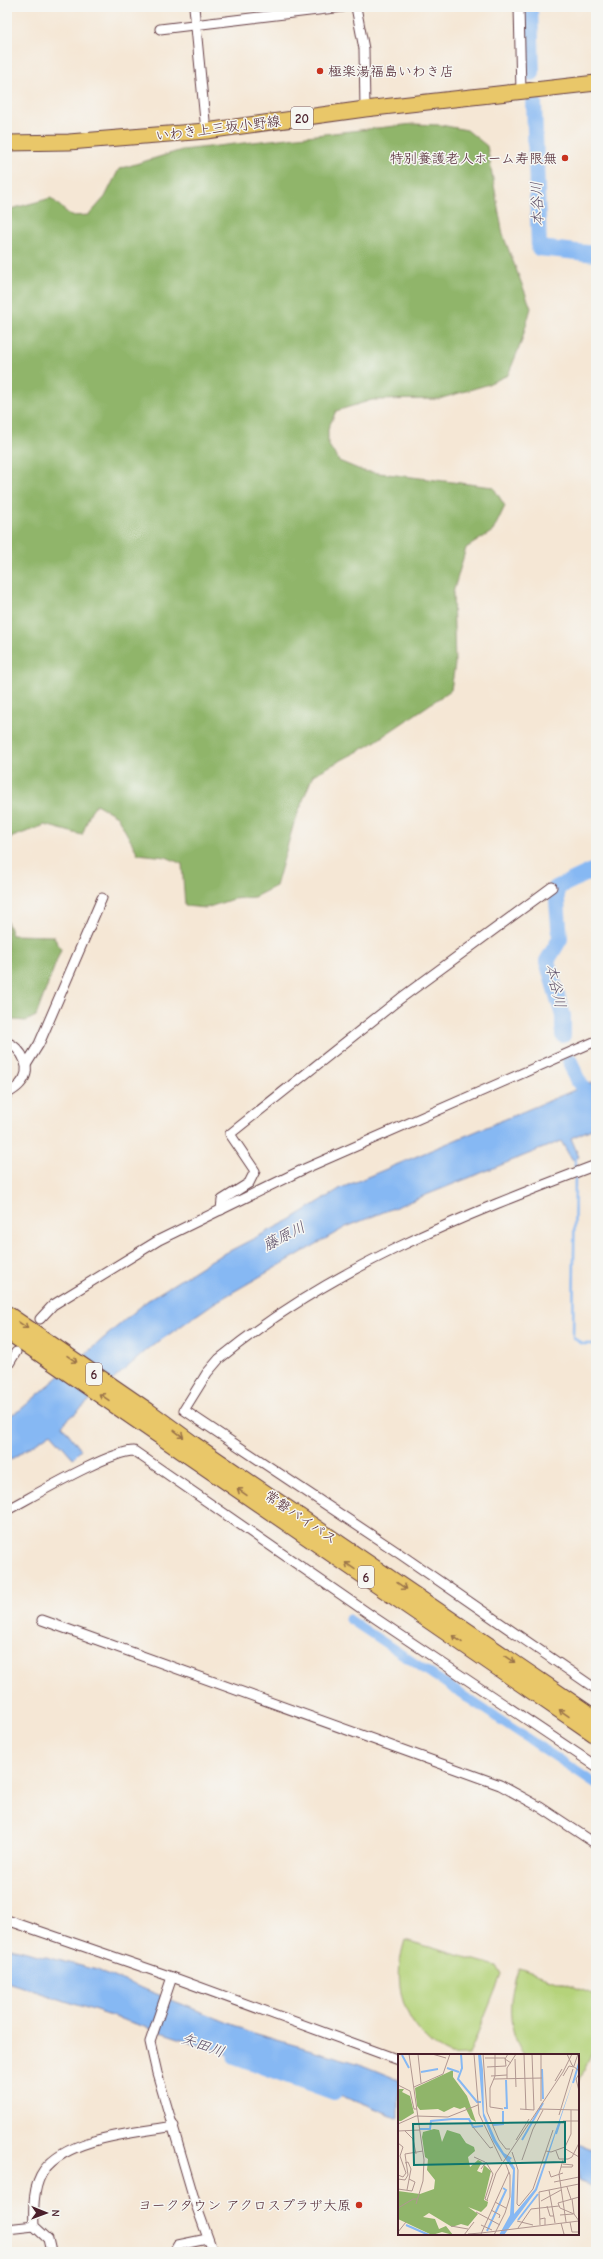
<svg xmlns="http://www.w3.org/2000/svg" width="603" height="2259" viewBox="0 0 603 2259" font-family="'Comic Neue','Klee One',sans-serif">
<rect width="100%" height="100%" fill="#f6f6f2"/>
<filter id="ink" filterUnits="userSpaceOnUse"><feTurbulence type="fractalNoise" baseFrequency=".025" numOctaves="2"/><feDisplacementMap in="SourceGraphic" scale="8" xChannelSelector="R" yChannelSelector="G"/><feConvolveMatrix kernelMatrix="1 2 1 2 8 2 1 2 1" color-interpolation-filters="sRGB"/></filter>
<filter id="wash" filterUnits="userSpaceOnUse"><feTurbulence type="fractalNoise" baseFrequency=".012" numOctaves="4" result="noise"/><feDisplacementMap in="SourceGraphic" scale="16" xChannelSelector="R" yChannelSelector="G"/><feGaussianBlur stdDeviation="0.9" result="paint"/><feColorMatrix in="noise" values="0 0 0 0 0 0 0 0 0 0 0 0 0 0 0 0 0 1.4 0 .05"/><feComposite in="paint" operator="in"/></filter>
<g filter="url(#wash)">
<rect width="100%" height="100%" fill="#f5e7d5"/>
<g fill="#b5d37a" stroke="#807952">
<path d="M405,1940L496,1966L501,1975L469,2055C464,2055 456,2056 451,2055C441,2052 432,2044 425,2037C398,2011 394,1974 405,1940Z"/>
<path d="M519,1968L596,1995V2044L578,2084V2055H524C506,2028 508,1997 519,1968Z"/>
</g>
<g fill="#90b56a" stroke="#6d6a4a">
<path d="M413,124L441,125L467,130L487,146L503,235L531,308L521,343L508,375L486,385L439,399L372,400L336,411L328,429V444L339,461L363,471L493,487L505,506L493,531L466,548L453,593L455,664L451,690L370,745L313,775L294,823L276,886L254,897L233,899L206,908L185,906L182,864L166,857L138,854L117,816L96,804L91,811L82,835L45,825L7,839V210L51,198L71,216L89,215L105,197L119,169L182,150Z"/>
<path d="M7,921L12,935L53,936L61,949L36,1016L26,1021L13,1020L7,1013Z"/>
</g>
<g fill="#86b8f3" stroke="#686c8f">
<path d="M596,1081V1127L571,1138L579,1157L572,1160L561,1141L346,1227L214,1303L148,1349L62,1425L81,1450L73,1458L51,1433L7,1462V1417L20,1410L147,1301L208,1262L290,1220L341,1188Z"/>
<path d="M7,1947L97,1970L256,2034L357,2063L399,2080V2119L280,2071L7,1982Z"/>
<path d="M578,2144L596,2151V2188L578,2181Z"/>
</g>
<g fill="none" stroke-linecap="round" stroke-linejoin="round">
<g stroke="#86b8f3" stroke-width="2.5">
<path d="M575,1170V1155"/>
<path d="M575,1175L573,1337L581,1344H596"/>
</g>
<path stroke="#86b8f3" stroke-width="9" d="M349,1619L596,1784"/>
<g stroke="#86b8f3" stroke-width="16">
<path d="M530,7L532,73"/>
<path d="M534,102L539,248L596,254"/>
<path d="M563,1035V1016L547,961L560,939L556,888L596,869"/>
<path d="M570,1061L576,1077L591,1101"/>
<path d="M235,2056L334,2092"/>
</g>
</g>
</g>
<g filter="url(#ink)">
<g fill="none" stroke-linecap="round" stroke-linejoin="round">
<defs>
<g id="minor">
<path d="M194,7L206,131"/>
<path d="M356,7L364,49L365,109"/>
<path d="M519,7L521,92"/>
<path d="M160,29L343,7"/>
<path d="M7,1042C22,1049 34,1069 20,1084C17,1088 11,1091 7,1094"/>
<path d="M26,1065L39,1044L102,898"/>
<path d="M596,1165C464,1215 329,1268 219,1359L207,1373L184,1410L400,1554L596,1689"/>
<path d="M221,1210L222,1200L249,1183L255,1171L230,1134L401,998L552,887"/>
<path d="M40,1319L53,1305L159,1240L304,1169L596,1041"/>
<path d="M7,1367L16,1352"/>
<path d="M7,1510C32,1497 109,1451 134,1451L375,1618L596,1766"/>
<path d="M42,1620L500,1785L540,1807L596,1844"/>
<path d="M7,1920L172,1977L399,2060"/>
<path d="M172,1977L150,2042L157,2073L195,2202L213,2252"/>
<path d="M7,2229L34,2226"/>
<path d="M51,2252L48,2239L34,2226C33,2208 33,2185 44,2170C69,2137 136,2133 174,2126"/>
<path d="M174,2252L178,2245L207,2239"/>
</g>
<path id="primary" d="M7,143L69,142L206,131L365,109L596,83"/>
<g id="trunk">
<path d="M7,1314L148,1411L193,1444L596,1719"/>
<path d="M7,1331L596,1735"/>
</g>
</defs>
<use href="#minor" stroke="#643d44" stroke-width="11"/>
<use href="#primary" stroke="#643d44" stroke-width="17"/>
<use href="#trunk" stroke="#643d44" stroke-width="18"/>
<use href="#minor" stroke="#fff" stroke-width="9"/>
<use href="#primary" stroke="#e9c769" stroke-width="15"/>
<use href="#trunk" stroke="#e9c769" stroke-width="16"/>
</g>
<defs><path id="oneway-shaft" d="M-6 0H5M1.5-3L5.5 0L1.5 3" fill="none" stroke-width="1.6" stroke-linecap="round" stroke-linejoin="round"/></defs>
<g stroke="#9a734a">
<use href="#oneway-shaft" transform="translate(23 1325) rotate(35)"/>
<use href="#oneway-shaft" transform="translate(72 1359) rotate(34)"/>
<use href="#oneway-shaft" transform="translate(104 1397) rotate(-146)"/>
<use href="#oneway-shaft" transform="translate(179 1434) rotate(37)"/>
<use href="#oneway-shaft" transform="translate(242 1492) rotate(-145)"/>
<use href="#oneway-shaft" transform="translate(350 1566) rotate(-145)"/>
<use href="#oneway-shaft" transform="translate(402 1586) rotate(34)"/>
<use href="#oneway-shaft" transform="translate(457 1639) rotate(-145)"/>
<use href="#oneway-shaft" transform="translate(510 1659) rotate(35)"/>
<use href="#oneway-shaft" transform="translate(564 1713) rotate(-145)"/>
</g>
</g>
<g fill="#c8321e" stroke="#f6f6f2" stroke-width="1.5">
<circle cx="320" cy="71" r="4"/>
<circle cx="565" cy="158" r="4"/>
<circle cx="359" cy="2205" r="4"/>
</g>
<g text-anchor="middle" stroke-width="3" stroke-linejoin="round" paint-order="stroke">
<g fill="#f6f6f2" stroke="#7e6067" stroke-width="1">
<rect x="291" y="107" width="22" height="22" rx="3"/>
<rect x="86" y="1363" width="16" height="22" rx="3"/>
<rect x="358" y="1566" width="16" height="22" rx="3"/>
</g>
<g font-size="13" font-weight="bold" fill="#4a1f2b">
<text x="302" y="123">20</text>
<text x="94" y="1379">6</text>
<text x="366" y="1582">6</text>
</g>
<g font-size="14" fill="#4a1f2b" stroke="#f6f6f2" text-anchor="end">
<text x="328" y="76" text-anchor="start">極楽湯福島いわき店</text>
<text x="557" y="163">特別養護老人ホーム寿限無</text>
<text x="351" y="2210">ヨークタウン アクロスプラザ大原</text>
</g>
<g font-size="14" fill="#4a1f2b" stroke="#f6f6f2">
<text transform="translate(218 128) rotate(-7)" y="5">いわき上三坂小野線</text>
<text transform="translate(301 1517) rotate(34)" y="5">常磐バイパス</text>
</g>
<g font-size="15" font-style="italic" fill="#5c4d67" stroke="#f6f6f2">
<text transform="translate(537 204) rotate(-92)" y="5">本谷川</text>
<text transform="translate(556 986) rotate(77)" y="5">本谷川</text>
<text transform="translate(284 1236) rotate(-27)" y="5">藤原川</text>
<text transform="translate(203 2045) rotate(20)" y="5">矢田川</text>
</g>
</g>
<g transform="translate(398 2054)">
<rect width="181" height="181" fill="#f5e7d5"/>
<path d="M55,16V23L69,42L78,68L73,65L67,53L62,55L56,53L46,58L40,55L22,56L19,52L17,34ZM0,35H6L4,38L12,42L16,59L3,67H0ZM36,75L41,76L44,88L49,76L62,80L68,89L76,93L77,97L70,103L72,113L80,106L84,108L79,117L84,119L86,111L93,117L86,146L90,148L89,152L83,158L70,153L80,160L70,172L63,170L54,173L31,159L25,163L37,165L41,175L48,172L55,181L44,178L34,181L0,165V137L22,140L36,135L37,126L29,116L30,105L27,103L24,83L25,78Z" fill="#90b56a"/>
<path d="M80,0H83L85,16L86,59L98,86L106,99L114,104L112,106L117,114L116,160L137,135L176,24L139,136L106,181H101L112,161L115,116L95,87L85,62Z" fill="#86b8f3"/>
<path fill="none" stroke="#86b8f3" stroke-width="2" d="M63,0L64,14L60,25L79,48H83M4,1L11,14M49,14L61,18M144,15L145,45M23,18L40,15M175,29L181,9M106,54H109L108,26M95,71L105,70V57M22,75H32L33,67L54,65H71L75,73L85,72M158,80L162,68M124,86L145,49M120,166L140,140M8,171L31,181M89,177L108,136L105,134"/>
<path fill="none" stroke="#b19791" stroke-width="1" d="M11,0L26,106L25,127L18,150M20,0L23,29M34,0L48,4M76,0L81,60L104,107M85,0L89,58L101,86L108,95H112M97,0V22L92,34V53L105,55M110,0L107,5L113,9M126,0L128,56M134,0L136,56M143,0V47M169,0L174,11L181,17M87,4H107L108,12L89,13M117,5L118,33M176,12L180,0M181,20L178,25L181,37M93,22L109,21M165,22L171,12L176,13M96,25L144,24M109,25V14L118,0M157,27L164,15M0,31L12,37M16,33L45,20L52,0M12,37L16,55H19M122,55L136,56M141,55L181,56M161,61L175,15M165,67H181M0,70L18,62L50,63L80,51M75,73L92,94L95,93M0,77L22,76M7,77L15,85L18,100M118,86L131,65M0,89L5,93L2,102L8,119L5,123L0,121M166,94L181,103M148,97L153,98L167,93L173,80V56M158,97L161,105H170L174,103L181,89M114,98L120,116L119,150L121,152L135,135L155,76M76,103L87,108M124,106L135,75L145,56M165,106L161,120L168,168M7,109L10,108L13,115L9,136M163,113H174L175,111L165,110M83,115L88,108L95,120L87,145L90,147M151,117L153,123L165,119M0,125L7,126L10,121L7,100L25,97M156,128L181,123M169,133L173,145M0,135L14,137L17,128L11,125M151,136L157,169M174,145L176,160M89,146L98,119L165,18L174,0M143,147L163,136M97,148L108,154M149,152L152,162H156M0,154L15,145H19M93,156L102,161L101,164M78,158L102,171M162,161L175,160M142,165L147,164V171M119,167L135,171M181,167L176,160L162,154L160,149L181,143M172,168L174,178H181M163,169L166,180L164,181M83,171L94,176M142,171L141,138L181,130M53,172L70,175M120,174L133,155L161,152M0,178L8,168M83,179L181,167M70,180L83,179M83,180L111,118M66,181L76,168M96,181L107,159L112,143V121L107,108"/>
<path fill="#0f766e" fill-opacity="0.15" stroke="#0f766e" stroke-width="2" d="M167,68V108L16,111L15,70Z"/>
<rect width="181" height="181" fill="none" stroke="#4a1f2b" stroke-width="2"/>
</g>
<rect width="603" height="2259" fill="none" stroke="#f6f6f2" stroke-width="24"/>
<g transform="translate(46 2213) rotate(91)" stroke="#f6f6f2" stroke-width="3" paint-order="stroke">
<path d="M0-3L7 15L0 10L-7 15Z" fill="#4a1f2b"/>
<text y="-6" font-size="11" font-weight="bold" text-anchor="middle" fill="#4a1f2b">N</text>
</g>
</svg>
